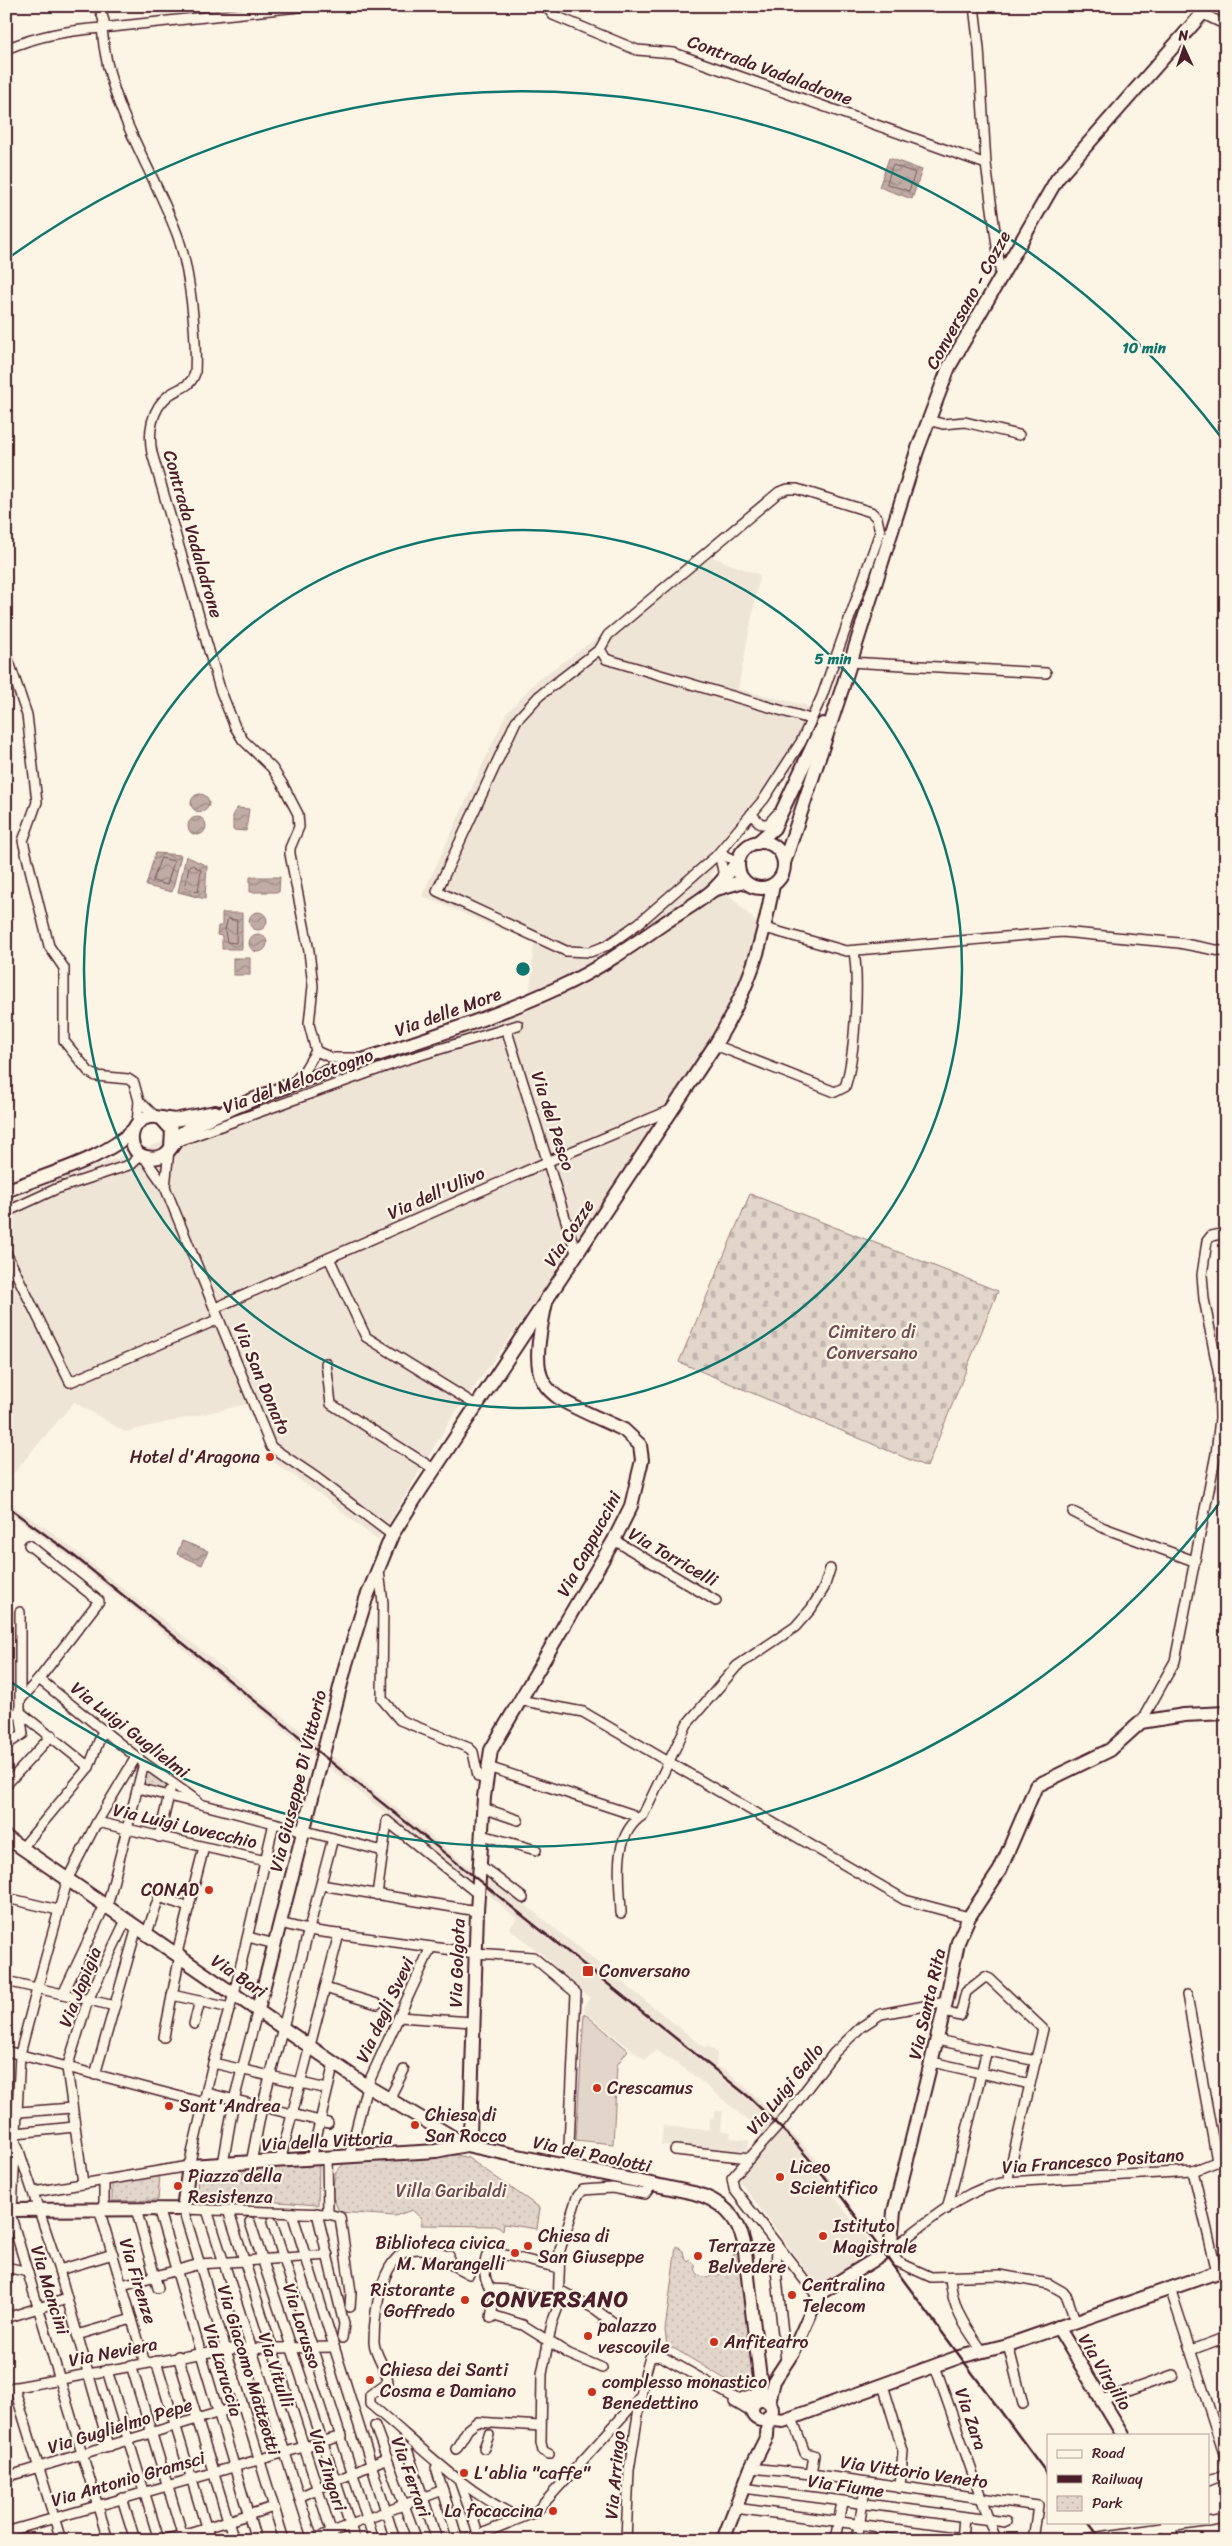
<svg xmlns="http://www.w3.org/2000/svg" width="1232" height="2546" viewBox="0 0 1232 2546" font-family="Sriracha,sans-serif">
<defs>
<pattern id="cemetery-stones" width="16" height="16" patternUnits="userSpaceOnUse" patternTransform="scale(1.25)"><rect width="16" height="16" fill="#e2d5ca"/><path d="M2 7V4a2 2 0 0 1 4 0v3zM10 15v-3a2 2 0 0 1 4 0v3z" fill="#c3b6ae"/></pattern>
<pattern id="park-dots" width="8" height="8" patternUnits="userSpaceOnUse" patternTransform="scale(1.25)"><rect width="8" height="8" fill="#e2d5ca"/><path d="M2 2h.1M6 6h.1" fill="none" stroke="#c3b6ae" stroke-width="1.8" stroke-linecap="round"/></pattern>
<pattern id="water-waves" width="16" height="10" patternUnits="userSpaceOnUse" patternTransform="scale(1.25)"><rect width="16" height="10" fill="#c0aca5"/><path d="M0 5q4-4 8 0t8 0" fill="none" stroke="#9e8b87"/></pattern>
</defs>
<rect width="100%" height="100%" fill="#fcf5e5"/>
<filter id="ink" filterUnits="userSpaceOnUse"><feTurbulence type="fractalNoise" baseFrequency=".02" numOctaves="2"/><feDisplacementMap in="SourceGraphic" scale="10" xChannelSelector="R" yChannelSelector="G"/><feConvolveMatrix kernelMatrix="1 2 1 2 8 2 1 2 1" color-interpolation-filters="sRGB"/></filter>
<g filter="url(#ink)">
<g fill="#eee5d7">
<path d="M712,557L760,575L738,689L805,705L820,716L791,771L710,875L759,925L751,952L729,1008L653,1130L569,1255L449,1422L378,1541L321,1495L272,1461L248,1404L125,1432L74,1402L6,1482V1203L32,1189L496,1021L530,990L534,943L422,896L506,714L536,681Z"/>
<path d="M6,1501L50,1531L175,1629L474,1871L485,1880L486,1876L504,1888L705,2048L708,2046L717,2053L716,2067L725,2069L781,2119L779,2121L821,2163L813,2169L876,2250L817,2285L739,2180V2175L779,2134L771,2128L765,2135L691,2073L656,2050L645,2060L607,2030L585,2012L584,2006L590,1998L558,1971L552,1963L509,1928L517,1919L486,1892L485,1889L476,1883L475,1885L464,1877L71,1558L6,1511Z"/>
<path d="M715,2111H723L721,2131L731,2132L730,2138L749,2140L748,2151L661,2145L663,2126L708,2130L710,2118H713Z"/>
</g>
<path fill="#e2d5ca" stroke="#967a7a" d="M584,2013L628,2050L617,2065L613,2144L576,2140Z"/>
<path fill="url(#cemetery-stones)" stroke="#967a7a" d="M750,1194L998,1291L927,1467L679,1362Z"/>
<g fill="url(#park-dots)" stroke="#967a7a">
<path d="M146,1769L169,1785L168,1790L166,1792L143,1785Z"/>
<path d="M457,2155L468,2158L540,2208L537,2229L504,2224L503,2230L498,2226L421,2225V2218L412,2210L395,2216L339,2212L333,2197V2185L336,2171L345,2163Z"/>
<path d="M319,2165L318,2205L197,2196L198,2171Z"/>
<path d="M160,2175L158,2200L112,2201V2183Z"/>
<path d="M676,2246L683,2251L684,2257L688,2262L691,2260L695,2264C695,2284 713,2275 727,2273L728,2265H732L735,2260L733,2254H740L755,2383L752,2387L747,2384L740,2388L675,2349L667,2347L665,2330Z"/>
</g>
<g fill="url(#water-waves)" stroke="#917474">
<path d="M889,158L922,170L912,199L879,187Z"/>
<circle cx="200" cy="803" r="9"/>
<path d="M237,808L249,809L246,831L233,830V816Z"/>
<circle cx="197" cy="826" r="9"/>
<path d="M155,853L181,855L172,892L146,886Z"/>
<path d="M186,856L207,866L205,899L178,892Z"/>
<path d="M250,877H280L279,892H250Z"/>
<circle cx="258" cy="921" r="9"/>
<path d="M222,913H242V949H222V936L217,935L218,926H222Z"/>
<circle cx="258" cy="943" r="9"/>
<rect x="233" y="958" width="17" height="17"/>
<path d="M182,1541L208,1551L202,1565L177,1554Z"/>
</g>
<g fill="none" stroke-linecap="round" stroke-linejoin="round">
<g stroke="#79575c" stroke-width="1">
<path d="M893,165L915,173L909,191L887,184Z"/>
<path d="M161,858L174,861L167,885L153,881Z"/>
<path d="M192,865L201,870L198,892L185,888L189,866Z"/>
<path d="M228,919L237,920L236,943L227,942L225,931Z"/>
</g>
<defs>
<g id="street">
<path d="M308,6L102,28C108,108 150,162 177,234C190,269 197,336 195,373C190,388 180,387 169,395C151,409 148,433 152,453L220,689L235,727L243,740L272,768L283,785L298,814L299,827L290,848V854L309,951L313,986L309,1024L316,1051"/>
<path d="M546,6L553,15L637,50L674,53L986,164"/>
<path d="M974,6L979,48L986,164L1001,276"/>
<path d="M1203,14L1226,25"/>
<path d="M6,49C40,35 66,31 102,28L104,21L99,6"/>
<path d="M928,420L943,424L965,422L1019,435"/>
<path d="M788,489H797L871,512L877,518L880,532L822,696L801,742L764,799L716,856L639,923L608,945L590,952L566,951L437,891L516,721L539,696L600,649L608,635L779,492Z"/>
<path d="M600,649L606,659L810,719"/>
<path d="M6,653L27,715L37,802L23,841L49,946L64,968V1041L89,1072L96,1076L128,1079L134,1083L139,1101L137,1123"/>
<path d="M849,662L1046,673"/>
<path d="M751,814L761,824H768L777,814"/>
<path d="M719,853L724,876"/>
<path d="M719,853L738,862"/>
<path d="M765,928L846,951L1062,932L1179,943L1226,952"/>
<path d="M506,1028L576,1253"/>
<path d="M715,1045L835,1092L845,1087C855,1057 859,983 854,951"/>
<path d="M293,1083L304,1071L316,1051L332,1058H359"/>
<path d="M139,1101L156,1117"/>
<path d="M176,1142L401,1061L518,1025"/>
<path d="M144,1157L165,1187L271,1447L317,1478L392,1535"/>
<path d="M165,1187L169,1150"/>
<path d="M6,1212L56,1189L132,1164L139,1154"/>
<path d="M6,1253L70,1382L219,1319"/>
<path d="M329,1258L366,1337L476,1405"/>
<path d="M215,1308L549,1161L671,1110"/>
<path d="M326,1363L331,1404L434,1469"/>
<path d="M1073,1512L1104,1528L1194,1561"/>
<path d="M614,1540L716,1601"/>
<path d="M379,1571L383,1603L382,1699L400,1720L469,1748L473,1752L478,1776L487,1781"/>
<path d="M39,1679L144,1763L196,1800"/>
<path d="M22,1698L39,1679L99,1601L29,1545"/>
<path d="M519,1700L583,1712L905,1900L969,1917"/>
<path d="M20,1712L89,1767"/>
<path d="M6,1717L20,1712"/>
<path d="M1141,1722L1175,1661L1216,1454L1220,1418L1219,1376L1204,1299L1202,1275L1207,1241L1211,1236L1226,1233"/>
<path d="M6,1745L23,1734L20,1712V1612"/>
<path d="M488,1767L631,1814L637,1819"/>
<path d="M6,1785L52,1735"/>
<path d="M138,1788L383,1851"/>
<path d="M483,1808L518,1820"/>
<path d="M387,1821L478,1894"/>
<path d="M97,1822L266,1861"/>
<path d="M482,1835L536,1850"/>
<path d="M159,1837L170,1791"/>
<path d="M22,1848L89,1767L103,1730"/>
<path d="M480,1865L523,1898"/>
<path d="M321,1885L477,1911"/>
<path d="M377,1895L387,1821"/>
<path d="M7,1898L58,1910"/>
<path d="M107,1907L144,1763"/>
<path d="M621,1913C620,1880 611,1836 643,1815L687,1724L737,1666L795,1627L811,1609L824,1588L830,1569"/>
<path d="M280,1923L308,1930L475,1953L533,1957L576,1993L568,2166"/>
<path d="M147,1933L159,1897L189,1907"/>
<path d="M248,1937L275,1944"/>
<path d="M6,1981L115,2006"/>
<path d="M325,1988L377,2004"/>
<path d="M63,1994L105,1905"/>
<path d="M172,1995L230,2008"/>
<path d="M1187,1995L1217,2161"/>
<path d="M944,2012L960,2016L966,1992L985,1977L990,1979L1043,2029L1007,2182"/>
<path d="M399,2017L472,2022"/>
<path d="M194,2024L200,2001"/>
<path d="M164,2037L179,1960L178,1949L204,1847"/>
<path d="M937,2040L1036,2061"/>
<path d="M6,2051L204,2103"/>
<path d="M932,2062L1030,2084"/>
<path d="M213,2063L327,2089"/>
<path d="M95,2075L137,1927"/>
<path d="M207,2093L328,2123"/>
<path d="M389,2099L404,2070"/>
<path d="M6,2113L72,2108"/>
<path d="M16,2133L74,2127"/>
<path d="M17,2145L59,2270L109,2446"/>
<path d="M675,2150L750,2158"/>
<path d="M349,2157L367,2086L431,1947"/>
<path d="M327,2158L328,2214"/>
<path d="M311,2159L334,2063"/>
<path d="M280,2161L339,1934"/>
<path d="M251,2163L262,2107L333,1838"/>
<path d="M223,2164L234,2100L258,2009"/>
<path d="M1193,2171L1217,2272"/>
<path d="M104,2181V2209"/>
<path d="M83,2183L67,2068L88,2000L126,1920"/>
<path d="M34,2192L189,2166L213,2063L234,1994L274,1823"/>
<path d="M158,2208L256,2540"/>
<path d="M99,2209L145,2363"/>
<path d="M136,2209L158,2288"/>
<path d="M947,2209L987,2050"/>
<path d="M9,2210L108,2540"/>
<path d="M12,2210L20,2054L37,1989L68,1878L97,1822L136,1757"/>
<path d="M207,2210L313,2540"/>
<path d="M228,2210L334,2540"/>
<path d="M292,2213L395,2540"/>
<path d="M317,2213L344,2324L342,2338"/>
<path d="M250,2222L355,2540"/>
<path d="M272,2222L374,2540"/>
<path d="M777,2248L776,2269L786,2361"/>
<path d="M6,2267L28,2272"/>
<path d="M59,2270L113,2254"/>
<path d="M469,2274L448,2263L449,2256C440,2254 429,2249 419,2249C381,2248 374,2314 374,2342C375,2356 387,2368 388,2382L370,2395V2404C418,2444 463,2492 520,2518"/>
<path d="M950,2278C953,2311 965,2326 983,2352"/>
<path d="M122,2285L200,2264L328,2255"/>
<path d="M1170,2288L1226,2460"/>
<path d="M490,2289L509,2290L558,2302"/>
<path d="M559,2290L595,2309L607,2318L604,2325"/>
<path d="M817,2296L734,2189L732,2178L779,2125L834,2053L861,2027L881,2014L946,2002"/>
<path d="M492,2315L523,2325L569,2354L602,2368"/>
<path d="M6,2318L67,2299"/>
<path d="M491,2318L495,2293C483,2284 482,2264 489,2251L559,2268"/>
<path d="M607,2318L616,2324"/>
<path d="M1075,2320L1067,2297L1063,2292L1049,2284L1000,2275L931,2277L898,2262L890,2250C925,2225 963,2188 1007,2182L1193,2171L1226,2158"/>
<path d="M77,2335L132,2319"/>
<path d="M1008,2345L1023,2404"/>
<path d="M1191,2350L1226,2337"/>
<path d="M178,2356L234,2540"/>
<path d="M156,2361L210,2540"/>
<path d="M131,2365L184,2540"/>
<path d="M935,2366L996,2540"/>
<path d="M107,2370L159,2540"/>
<path d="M645,2375L650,2357L661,2356L735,2398L755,2403"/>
<path d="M883,2385L903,2451L900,2487"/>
<path d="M14,2387L61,2540"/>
<path d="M6,2389L226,2349L334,2347"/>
<path d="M738,2399L755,2393L760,2383"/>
<path d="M1102,2400L1173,2375"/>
<path d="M734,2402L754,2414"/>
<path d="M792,2418L805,2453L814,2455L811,2474"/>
<path d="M375,2426L417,2540"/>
<path d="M484,2448L489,2435"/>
<path d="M407,2449L437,2540"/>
<path d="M456,2449L468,2429L477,2422L540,2426"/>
<path d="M549,2454L543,2451L541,2443L542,2374L552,2323L558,2307L560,2250L577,2197L583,2190L612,2188L645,2194L652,2185"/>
<path d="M436,2468L458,2540"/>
<path d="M751,2468L811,2474L1038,2506L1033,2540"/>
<path d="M6,2477L243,2405"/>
<path d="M1208,2481L1226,2474"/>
<path d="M460,2483L480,2539"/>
<path d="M743,2488L1006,2522"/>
<path d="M299,2497L387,2458"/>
<path d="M122,2498L135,2540"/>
<path d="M735,2508L978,2540"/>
<path d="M1208,2522L1226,2519"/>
<path d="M6,2532L342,2436"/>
<path d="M165,2540L274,2507"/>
<path d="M284,2540L183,2209L328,2214L340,2217L351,2292L350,2307"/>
<path d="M311,2540L443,2490"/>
<path d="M466,2540L536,2512L641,2396"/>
<path d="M626,2540L629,2470L643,2384"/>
<path d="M835,2540L842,2502"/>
<path d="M857,2540L866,2482"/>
<path d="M880,2540L882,2527"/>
<path d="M962,2540L964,2517"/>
<path d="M1078,2540L1204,2522"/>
</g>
<g id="secondary">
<circle cx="761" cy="865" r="23"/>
<path d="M757,843L774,828L823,724"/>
<path d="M784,863L843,686L917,451L949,367L1057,179L1209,6"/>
<path d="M713,890L744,881"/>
<path d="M161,1118L174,1120L215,1112"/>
<path d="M171,1147L172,1130L161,1118C131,1109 121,1151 146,1157C152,1158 159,1158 164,1155C172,1150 175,1140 181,1134C190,1125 219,1114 231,1109C338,1062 454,1036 560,987C597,970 630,947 663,924C679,913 698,903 713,890C722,882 729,871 738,862"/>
<path d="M6,1191C46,1174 104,1160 133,1130"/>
<path d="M6,1837L367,2086L466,2145L694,2193C720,2200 738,2216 744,2243L760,2378L761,2400"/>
<path d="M258,2009L346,1664L366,1599L392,1535L420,1491L715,1045C749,988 761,950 773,885"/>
<path d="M6,2210L183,2209L189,2166L436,2151L466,2145L470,2136L477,1911L484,1797L491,1750L614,1540L631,1506L642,1460L640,1445L624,1430C541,1391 525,1396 547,1298"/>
<path d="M1058,2327L1123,2435"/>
<circle cx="762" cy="2410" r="10"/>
<path d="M769,2402L774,2381L793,2352L819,2294L890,2250L894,2212L946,2002L958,1942L969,1917L1000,1870L1036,1786L1110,1750L1141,1722L1184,1715L1226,1713"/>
<path d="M769,2417L775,2420L783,2421L959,2357L1008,2345L1226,2269"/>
<path d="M1168,2522L1172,2540"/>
<path d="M723,2540L751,2468L767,2436L768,2417"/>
</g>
</defs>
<use href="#street" stroke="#4a1f2b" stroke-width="12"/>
<use href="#secondary" stroke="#4a1f2b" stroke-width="16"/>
<use href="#street" stroke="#fcf5e5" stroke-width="9"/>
<use href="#secondary" stroke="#fcf5e5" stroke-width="12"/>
<g stroke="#4a1f2b" stroke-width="2.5">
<path d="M6,1506L69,1552L749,2097L790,2137L841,2196L1048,2475"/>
<path d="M1088,2522L1102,2540"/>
</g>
</g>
</g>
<g fill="none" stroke="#0f766e" stroke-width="2.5">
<circle cx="523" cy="969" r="439"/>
<path d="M1224 1497A878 878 0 0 1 7 1679M7 259A878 878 0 0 1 1224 441"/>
</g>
<g fill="#c8321e" stroke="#fcf5e5" stroke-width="2">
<circle cx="270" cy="1457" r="5"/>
<circle cx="209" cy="1890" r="5"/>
<rect x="582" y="1965" width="12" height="12" rx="2.5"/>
<circle cx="597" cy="2088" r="5"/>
<circle cx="169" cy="2106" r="5"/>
<circle cx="415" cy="2125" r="5"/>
<circle cx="780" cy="2177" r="5"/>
<circle cx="178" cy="2186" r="5"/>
<circle cx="823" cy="2236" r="5"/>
<circle cx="528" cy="2246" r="5"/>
<circle cx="515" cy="2253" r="5"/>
<circle cx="698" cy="2256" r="5"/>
<circle cx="792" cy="2295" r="5"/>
<circle cx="465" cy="2300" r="5"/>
<circle cx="588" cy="2336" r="5"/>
<circle cx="714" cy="2342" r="5"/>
<circle cx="370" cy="2380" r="5"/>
<circle cx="592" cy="2392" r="5"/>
<circle cx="464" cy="2473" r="5"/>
<circle cx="553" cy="2511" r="5"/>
</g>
<g text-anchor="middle" stroke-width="4.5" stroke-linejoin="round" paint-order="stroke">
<g font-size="18" fill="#4a1f2b" stroke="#fcf5e5">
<text transform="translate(770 70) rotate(20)" y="6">Contrada Vadaladrone</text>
<text transform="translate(968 300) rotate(-61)" y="6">Conversano - Cozze</text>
<text transform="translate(193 534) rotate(74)" y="6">Contrada Vadaladrone</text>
<text transform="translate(448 1012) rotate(-20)" y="6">Via delle More</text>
<text transform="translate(298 1081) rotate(-20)" y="6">Via del Melocotogno</text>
<text transform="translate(553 1121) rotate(72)" y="6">Via del Pesco</text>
<text transform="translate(436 1193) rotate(-24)" y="6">Via dell'Ulivo</text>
<text transform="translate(569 1233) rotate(-57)" y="6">Via Cozze</text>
<text transform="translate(262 1379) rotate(67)" y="6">Via San Donato</text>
<text transform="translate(589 1544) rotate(-62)" y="6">Via Cappuccini</text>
<text transform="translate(673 1557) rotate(30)" y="6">Via Torricelli</text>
<text transform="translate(130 1730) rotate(38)" y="6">Via Luigi Guglielmi</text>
<text transform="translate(298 1781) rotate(-76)" y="6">Via Giuseppe Di Vittorio</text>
<text transform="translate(185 1826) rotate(13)" y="6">Via Luigi Lovecchio</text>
<text transform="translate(457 1963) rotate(-88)" y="6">Via Golgota</text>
<text transform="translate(239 1976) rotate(34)" y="6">Via Bari</text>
<text transform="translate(80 1987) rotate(-68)" y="6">Via Japigia</text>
<text transform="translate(927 2004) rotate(-77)" y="6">Via Santa Rita</text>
<text transform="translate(385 2010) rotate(-65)" y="6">Via degli Svevi</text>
<text transform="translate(785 2089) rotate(-51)" y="6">Via Luigi Gallo</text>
<text transform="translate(327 2141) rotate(-3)" y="6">Via della Vittoria</text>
<text transform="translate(592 2154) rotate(12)" y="6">Via dei Paolotti</text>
<text transform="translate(1093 2161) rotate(-4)" y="6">Via Francesco Positano</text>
<text transform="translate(138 2281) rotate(73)" y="6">Via Firenze</text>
<text transform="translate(50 2290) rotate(73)" y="6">Via Mancini</text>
<text transform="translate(302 2326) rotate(72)" y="6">Via Lorusso</text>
<text transform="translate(113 2352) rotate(-11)" y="6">Via Neviera</text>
<text transform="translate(223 2370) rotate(73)" y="6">Via Laruccia</text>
<text transform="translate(249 2370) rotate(73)" y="6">Via Giacomo Matteotti</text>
<text transform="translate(276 2370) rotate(72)" y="6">Via Vitulli</text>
<text transform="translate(1105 2372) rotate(59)" y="6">Via Virgilio</text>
<text transform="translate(971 2419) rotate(71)" y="6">Via Zara</text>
<text transform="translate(120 2426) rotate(-17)" y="6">Via Guglielmo Pepe</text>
<text transform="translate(328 2470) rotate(72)" y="6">Via Zingari</text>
<text transform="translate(914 2472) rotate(8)" y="6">Via Vittorio Veneto</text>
<text transform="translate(615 2475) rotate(-85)" y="6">Via Arringo</text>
<text transform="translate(411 2477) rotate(70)" y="6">Via Ferrari</text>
<text transform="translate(128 2479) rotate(-16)" y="6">Via Antonio Gramsci</text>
<text transform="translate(846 2486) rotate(8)" y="6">Via Fiume</text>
</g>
<g font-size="18" fill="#704c53" stroke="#fcf5e5">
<text x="872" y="1338">Cimitero di<tspan x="872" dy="21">Conversano</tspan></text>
<text x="451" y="2197">Villa Garibaldi</text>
</g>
<g font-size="18" fill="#4a1f2b" stroke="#fcf5e5" text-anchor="start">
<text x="260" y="1463" text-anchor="end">Hotel d'Aragona</text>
<text x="199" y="1896" text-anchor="end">CONAD</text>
<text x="599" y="1977">Conversano</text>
<text x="607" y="2094">Crescamus</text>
<text x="179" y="2112">Sant'Andrea</text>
<text x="425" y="2121">Chiesa di<tspan x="425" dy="21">San Rocco</tspan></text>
<text x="790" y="2173">Liceo<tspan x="790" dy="21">Scientifico</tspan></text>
<text x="188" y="2182">Piazza della<tspan x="188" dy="21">Resistenza</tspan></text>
<text x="833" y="2232">Istituto<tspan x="833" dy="21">Magistrale</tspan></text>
<text x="538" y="2242">Chiesa di<tspan x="538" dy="21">San Giuseppe</tspan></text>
<text x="505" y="2249" text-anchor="end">Biblioteca civica<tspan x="505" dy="21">M. Marangelli</tspan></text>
<text x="708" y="2252">Terrazze<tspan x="708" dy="21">Belvedere</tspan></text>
<text x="802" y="2291">Centralina<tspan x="802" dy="21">Telecom</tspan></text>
<text x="455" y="2296" text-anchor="end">Ristorante<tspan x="455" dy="21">Goffredo</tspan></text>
<text x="598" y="2332">palazzo<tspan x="598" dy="21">vescovile</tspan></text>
<text x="724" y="2348">Anfiteatro</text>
<text x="380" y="2376">Chiesa dei Santi<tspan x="380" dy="21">Cosma e Damiano</tspan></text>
<text x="602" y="2388">complesso monastico<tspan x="602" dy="21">Benedettino</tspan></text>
<text x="474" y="2479">L'ablia "caffe"</text>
<text x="543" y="2517" text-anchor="end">La focaccina</text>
</g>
<g font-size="22" font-weight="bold" letter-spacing="1" fill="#4a1f2b" stroke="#fcf5e5">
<text x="555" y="2307">CONVERSANO</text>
</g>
</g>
<circle cx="523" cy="969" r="8" fill="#0f766e" stroke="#fcf5e5" stroke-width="2.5"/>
<g font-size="15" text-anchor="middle" font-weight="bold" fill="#0f766e" stroke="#fcf5e5" stroke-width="4.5" stroke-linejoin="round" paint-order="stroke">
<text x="1144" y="353">10 min</text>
<text x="833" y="664">5 min</text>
</g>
<rect width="1232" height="2546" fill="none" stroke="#fcf5e5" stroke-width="25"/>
<rect x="12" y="12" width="1207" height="2521" fill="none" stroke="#4a1f2b" stroke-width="2" filter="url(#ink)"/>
<rect x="1047" y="2434" width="162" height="90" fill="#fcf5e5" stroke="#b59f9b"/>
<rect x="1057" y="2450" width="25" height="8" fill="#fcf5e5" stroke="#b59f9b"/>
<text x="1092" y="2458" font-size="15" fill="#4a1f2b">Road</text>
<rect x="1057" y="2475" width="25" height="8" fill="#4a1f2b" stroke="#b59f9b"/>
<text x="1092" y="2484" font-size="15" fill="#4a1f2b">Railway</text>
<rect x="1057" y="2496" width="25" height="15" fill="url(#park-dots)" stroke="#b59f9b"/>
<text x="1092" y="2508" font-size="15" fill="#4a1f2b">Park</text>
<g transform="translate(1184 48) rotate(357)" stroke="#fcf5e5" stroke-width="4" paint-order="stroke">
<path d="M0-4L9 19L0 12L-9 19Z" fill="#4a1f2b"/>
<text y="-8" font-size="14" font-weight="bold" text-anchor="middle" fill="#4a1f2b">N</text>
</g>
</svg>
